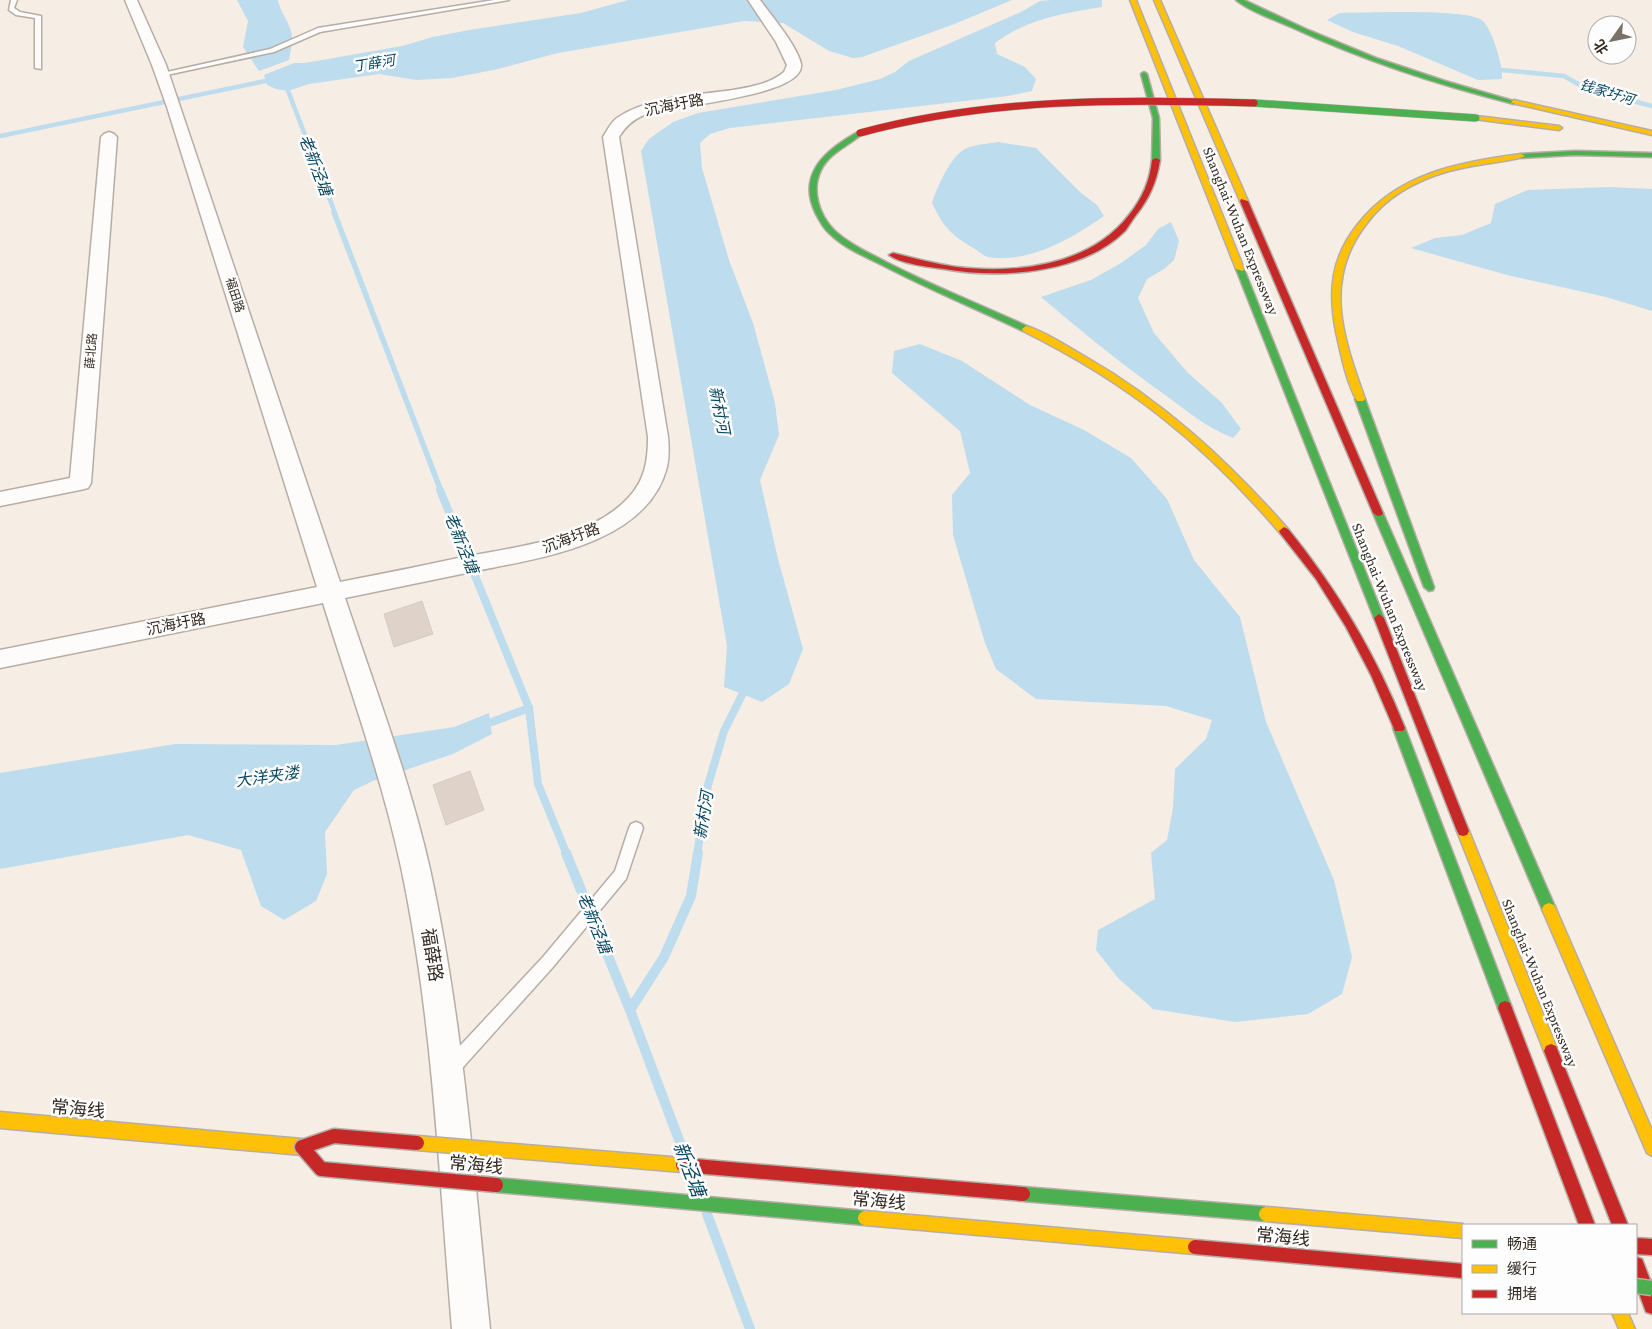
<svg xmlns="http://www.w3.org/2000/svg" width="1652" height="1329" viewBox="0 0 1652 1329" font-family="'Crimson Pro','Noto Sans SC',serif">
<rect width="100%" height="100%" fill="#f6ede5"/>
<g fill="#bddced">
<path d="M237,0H278C280,12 288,20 291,31C294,40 290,51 289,60L259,71L243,47L248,21Z"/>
<path d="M628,0H1012L952,25L862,57L853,58L829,51L783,23L744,21L558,53L498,69L452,78L416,80L379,74L309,84L288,91L276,89L267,85L264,75L294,63H305L402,46L433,37L469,30L581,13Z"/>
<path d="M1052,0H1102V7C1064,13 1027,19 995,43L997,54L1025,67L1036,79L1032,91L1008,96L730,128L710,134L700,143L702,168L729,260L753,323L775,403L779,435L760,480L778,559L803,649L789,684L762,702L724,687L727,646L641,151L649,139L673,122L698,113L836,90L880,79L895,72L909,61L1021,12L1040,1Z"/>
<path d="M1339,13C1363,13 1470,8 1483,21C1493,32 1503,65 1502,79L1478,80L1398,46L1353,32L1327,20Z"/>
<path d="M998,142L1036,148L1081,193L1097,205L1104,216C1073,238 1028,264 988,257C984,256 979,252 975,249C951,235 944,228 932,203C937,188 951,154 967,148C977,144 988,144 998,142Z"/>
<path d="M1610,187L1652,189V311L1606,297L1507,275L1411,248L1435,238L1462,235L1491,223L1495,204L1528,190Z"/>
<path d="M1171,222L1179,241L1174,260L1164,269L1147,279L1138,298L1154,333L1188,373L1222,403L1241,429L1233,438C1206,427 1191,414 1168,397C1124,366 1082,332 1041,297L1091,280L1121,263L1146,245L1158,229Z"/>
<path d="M920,344L962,361L1030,405L1084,430L1131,458L1167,499L1194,560L1240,617L1266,722L1334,880L1352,957L1342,994L1308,1014L1235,1022L1153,1009L1118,978L1096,950L1098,930L1155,899L1151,853L1167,840L1173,808L1175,769L1206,739L1212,720L1166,706L1036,699L996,669L985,643L953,535L952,495L970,473L960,431L892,373L894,351Z"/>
<path d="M489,713L492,734L453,754L373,781L354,790L325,832L327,874L316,901L284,920L261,906L241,850L188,835L0,869V773L175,744L336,745L454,727Z"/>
</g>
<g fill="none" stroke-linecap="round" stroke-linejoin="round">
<g stroke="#bddced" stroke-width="4.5">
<path d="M1502,70L1564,76L1587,89L1652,106"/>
<path d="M285,83L335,213"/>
<path d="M0,136L275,79"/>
</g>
<path stroke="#bddced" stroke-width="5.5" d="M334,212L441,491"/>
<g stroke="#bddced" stroke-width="8">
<path d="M440,490L529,708L538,784L567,855"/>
<path d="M481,726L529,708"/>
<path d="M697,855L708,785L724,731L746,687"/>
</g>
<g stroke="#bddced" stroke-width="10">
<path d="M566,853L630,1010L685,1156"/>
<path d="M630,1010L664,957L691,896L698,853"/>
<path d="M707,1214L750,1329"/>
</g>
</g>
<g fill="#dfd3c9" stroke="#d5ccc5">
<path d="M422,601L433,634L394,647L384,614Z"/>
<path d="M470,771L484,810L446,825L433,785Z"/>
</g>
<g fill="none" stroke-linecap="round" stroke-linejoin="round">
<defs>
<g id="lane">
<path d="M11,0H17L14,8L20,12L41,16V69L35,68V18L16,15L9,10Z"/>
<path d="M494,0H509L320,32L274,52L162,76L158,74L270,49L318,28Z"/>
<path d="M636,822L641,824L643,828L626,879L553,967L456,1075L450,1077L444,1075L442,1069L444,1063L543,957L615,871L629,828L631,824Z"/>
</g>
<g id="street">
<path d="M125,0H137L166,65L340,582C381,574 422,566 463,557C516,547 591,539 629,497C645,480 648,460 648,437L603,137C607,131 611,122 617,118C647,97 698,95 733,90C750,87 770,84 784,72L787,65L776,42L748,0H760C771,15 798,47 801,64C806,97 667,106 644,115C632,120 625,127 619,137L668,437C669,447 669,458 667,467C647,544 540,558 476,571C432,580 389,589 345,598C375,688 409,777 430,869C463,1020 474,1175 490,1329H452C439,1175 433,1019 401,867C382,778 350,690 323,603L0,668V650L317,587L167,107L152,65Z"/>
<path d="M109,132L114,134L117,137L91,483L88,488L80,490L0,506V492L70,478L101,137L104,134Z"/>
</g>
<g id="fast">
<path d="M1236,0H1244L1308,30L1376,58L1445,81L1517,102L1514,104C1438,85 1362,60 1291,27C1273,19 1251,12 1236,0Z"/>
<path d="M1144,72L1147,74L1159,118L1160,160L1156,162L1152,160L1153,118L1141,74Z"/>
<path d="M858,132L863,133C849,146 830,152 821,170C811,190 819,215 834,230C849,244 869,253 886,262C933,286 981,305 1029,327V331H1023C976,309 928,289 882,265C864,256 844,248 830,234C823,228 819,220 815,212C797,173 827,149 858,132Z"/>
<path d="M1575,151L1652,153V157L1575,155L1521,158L1517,156L1521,154Z"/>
<path d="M1237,267L1244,269L1384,618L1383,621L1379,622L1374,618L1236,269Z"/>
<path d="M1360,396L1365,399L1434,587L1433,590L1429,591L1424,587L1355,399Z"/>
<path d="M1378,510L1383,513L1556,909L1554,913L1549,915L1544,913L1542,909L1373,513Z"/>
<path d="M1399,723L1403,725L1405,728L1512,1008L1510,1013L1505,1015L1500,1013L1498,1008L1393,728L1395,725Z"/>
</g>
<g id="slow">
<path d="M1130,0H1136L1244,269L1243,271L1236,269Z"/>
<path d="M1154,0H1160L1248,201L1247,203L1240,201Z"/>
<path d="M1514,100L1652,131V135L1512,103L1511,102Z"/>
<path d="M1476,116L1559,126L1562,128L1559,130L1474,119V117Z"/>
<path d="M1521,154L1525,156L1523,157C1499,163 1473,164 1449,171C1417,180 1387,196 1367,223C1322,280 1343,337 1365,399L1363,401H1357C1346,381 1341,354 1336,332C1328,290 1331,258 1358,224C1398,173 1460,162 1521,154Z"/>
<path d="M1026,326C1046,332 1066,346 1084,356C1163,401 1228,461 1288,529L1289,531L1288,533H1280C1203,443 1130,384 1023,331L1022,329Z"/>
<path d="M1463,826L1467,827L1469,831L1558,1051L1556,1056L1551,1058L1546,1056L1544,1051L1457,831L1459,827Z"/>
<path d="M1549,903L1554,905L1556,909L1652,1130V1156L1647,1153L1542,909L1544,905Z"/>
<path d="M0,1112L302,1139L307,1142L310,1147L307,1152L302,1155L0,1128Z"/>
<path d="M1612,1313H1628L1635,1329H1619Z"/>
</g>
<g id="jam">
<path d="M1156,158L1160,160C1157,181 1149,199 1136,215C1132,220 1129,226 1125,231C1082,274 1000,279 944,269C929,267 901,264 889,255L893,253C914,258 935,264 957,267C1016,274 1090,266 1129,215C1142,199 1150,181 1152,160Z"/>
<path d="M1241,199L1248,201L1383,513L1382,515L1378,516L1373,513L1240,201Z"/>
<path d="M1284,527L1288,529C1337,589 1376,655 1405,728L1403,731H1395L1371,675L1346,627L1316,579L1280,533L1279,531Z"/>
<path d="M1379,614L1384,618L1469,831L1467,835L1463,836L1459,835L1457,831L1374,618Z"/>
<path d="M1505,1001L1510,1003L1512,1008L1595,1225H1579L1498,1008L1500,1003Z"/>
<path d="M1551,1044L1556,1046L1628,1225H1612L1544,1051L1546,1046Z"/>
<path d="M1636,1238L1652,1239V1255L1636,1254Z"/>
<path d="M1636,1257L1642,1259L1652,1285V1314L1646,1312L1636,1285Z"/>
</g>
</defs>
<use href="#lane" stroke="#b6ada6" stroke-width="3"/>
<use href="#street" stroke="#b6ada6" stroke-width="3"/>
<use href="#fast" stroke="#b6ada6" stroke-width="3"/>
<use href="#slow" stroke="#b6ada6" stroke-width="3"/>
<use href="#jam" stroke="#b6ada6" stroke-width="3"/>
<use href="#lane" fill="#fefcfb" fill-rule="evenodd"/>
<use href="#street" fill="#fefcfb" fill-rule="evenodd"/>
<use href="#fast" fill="#4caf50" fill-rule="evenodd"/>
<use href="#slow" fill="#ffc107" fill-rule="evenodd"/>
<use href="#jam" fill="#c62828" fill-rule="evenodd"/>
<defs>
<path id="fast-bridge-far1" d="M1254,103L1476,118"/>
<g id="fast-bridge">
<path d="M496,1185L865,1218"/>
<path d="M1023,1194L1266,1214"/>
<path d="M1636,1286L1652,1288"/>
</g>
<g id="slow-bridge">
<path d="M417,1143L683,1165"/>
<path d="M1266,1214L1463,1231"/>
<path d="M865,1218L1195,1247"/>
</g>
<path id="jam-bridge-far1" d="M860,133C988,98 1122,99 1254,103"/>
<g id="jam-bridge">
<path d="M417,1143L334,1136L302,1147L321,1169L496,1185"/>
<path d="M683,1165L1023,1194"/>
<path d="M1195,1247L1463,1271"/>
</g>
</defs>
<use href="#fast-bridge-far1" stroke="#b6ada6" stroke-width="8" stroke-linecap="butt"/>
<use href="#fast-bridge" stroke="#b6ada6" stroke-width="17" stroke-linecap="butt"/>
<use href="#slow-bridge" stroke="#b6ada6" stroke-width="17" stroke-linecap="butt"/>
<use href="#jam-bridge-far1" stroke="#b6ada6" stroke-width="8" stroke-linecap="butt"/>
<use href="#jam-bridge" stroke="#b6ada6" stroke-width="17" stroke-linecap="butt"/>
<use href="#fast-bridge-far1" stroke="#4caf50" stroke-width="7"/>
<use href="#fast-bridge" stroke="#4caf50" stroke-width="14"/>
<use href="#slow-bridge" stroke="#ffc107" stroke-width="14"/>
<use href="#jam-bridge-far1" stroke="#c62828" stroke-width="7"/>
<use href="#jam-bridge" stroke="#c62828" stroke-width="14"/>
</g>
<g text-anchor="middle" stroke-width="5" stroke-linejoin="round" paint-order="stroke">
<g font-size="12" fill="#362c23" stroke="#fdfdfd">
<text transform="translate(235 295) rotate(72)" y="4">福田路</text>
<text transform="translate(91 351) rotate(-85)" y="4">薛北路</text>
</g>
<g font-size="14" font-style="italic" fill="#084762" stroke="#fdfdfd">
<text transform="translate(374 63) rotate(-9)" y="5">丁薛河</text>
<text transform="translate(1607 92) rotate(17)" y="5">钱家圩河</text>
</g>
<g font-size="15" fill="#362c23" stroke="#fdfdfd">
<text transform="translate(674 105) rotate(-11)" y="5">沉海圩路</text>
<text transform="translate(1241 231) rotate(68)" y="5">Shanghai-Wuhan Expressway</text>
<text transform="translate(571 538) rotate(-20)" y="5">沉海圩路</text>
<text transform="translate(1390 607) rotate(68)" y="5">Shanghai-Wuhan Expressway</text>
<text transform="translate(176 624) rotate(-11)" y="5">沉海圩路</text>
<text transform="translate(1540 983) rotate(68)" y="5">Shanghai-Wuhan Expressway</text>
</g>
<g font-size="16" font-style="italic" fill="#084762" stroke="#fdfdfd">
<text transform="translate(316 165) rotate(69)" y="6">老新泾塘</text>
<text transform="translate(720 410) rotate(79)" y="6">新村河</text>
<text transform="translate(462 543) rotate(68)" y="6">老新泾塘</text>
<text transform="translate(267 776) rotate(-8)" y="6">大洋夹溇</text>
<text transform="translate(703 815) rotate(-81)" y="6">新村河</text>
<text transform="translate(595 923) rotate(68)" y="6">老新泾塘</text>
</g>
<g font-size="18" fill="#362c23" stroke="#fdfdfd">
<text transform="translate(432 955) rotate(81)" y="6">福薛路</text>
<text transform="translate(78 1109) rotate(5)" y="6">常海线</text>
<text transform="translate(476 1165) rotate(5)" y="6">常海线</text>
<text transform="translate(879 1201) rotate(5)" y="6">常海线</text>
<text transform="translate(1283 1237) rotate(5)" y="6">常海线</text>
</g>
<g font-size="19" font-style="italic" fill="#084762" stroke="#fdfdfd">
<text transform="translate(690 1169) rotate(69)" y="7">新泾塘</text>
</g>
</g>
<rect x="1462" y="1224" width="175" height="90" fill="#fdfdfd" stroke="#ada9a6"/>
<rect x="1472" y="1240" width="25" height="8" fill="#4caf50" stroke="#ada9a6"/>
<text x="1507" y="1249" font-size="15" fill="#362c23">畅通</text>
<rect x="1472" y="1265" width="25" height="8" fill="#ffc107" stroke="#ada9a6"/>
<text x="1507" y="1274" font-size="15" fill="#362c23">缓行</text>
<rect x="1472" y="1290" width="25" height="8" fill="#c62828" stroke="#ada9a6"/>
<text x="1507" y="1299" font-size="15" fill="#362c23">拥堵</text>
<g transform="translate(1612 40) rotate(237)"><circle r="24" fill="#fdfdfd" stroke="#ada9a6"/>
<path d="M0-4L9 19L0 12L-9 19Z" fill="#797067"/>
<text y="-8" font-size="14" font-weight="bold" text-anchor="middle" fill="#362c23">北</text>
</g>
</svg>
